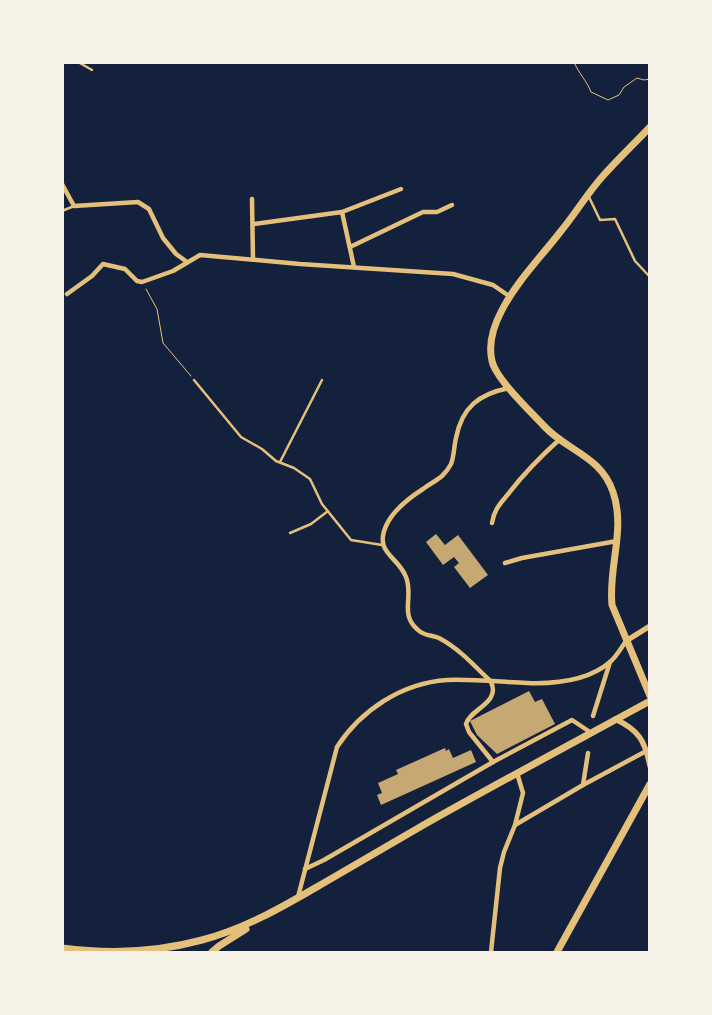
<svg xmlns="http://www.w3.org/2000/svg" width="712" height="1015" viewBox="0 0 712 1015" font-family="Raleway,sans-serif">
<rect width="100%" height="100%" fill="#14213d"/>
<g fill="#c6a872">
<path d="M436,534L445,545L458,535L488,575L470,588L454,567L459,563L454,557L443,565L426,542Z"/>
<path d="M529,691L535,702L542,699L555,724L497,754L477,735L470,721Z"/>
<path d="M445,748L446,751L449,749L453,758L471,750L476,762L381,805L377,795L382,793L378,783L398,774L396,770Z"/>
</g>
<g fill="none" stroke-linecap="round" stroke-linejoin="round">
<g stroke="#e5c07b" stroke-width="1">
<path d="M574,62C579,74 587,81 591,92L608,100L619,95L624,87L637,78L644,80L650,79"/>
<path d="M146,289L157,309L163,343L191,376"/>
</g>
<g stroke="#e5c07b" stroke-width="2.5">
<path d="M78,62L92,70"/>
<path d="M589,197L600,220L615,219L635,261L650,277"/>
<path d="M62,211L74,206"/>
<path d="M194,380L241,437L262,449L276,461L294,468L310,479L322,504L351,540L382,545"/>
<path d="M280,462L322,380"/>
<path d="M290,533L311,524L328,511"/>
</g>
<g stroke="#e5c07b" stroke-width="4.5">
<path d="M62,184L74,206L138,202L149,209L163,238L176,254L187,262"/>
<path d="M252,199L253,259"/>
<path d="M342,212L401,189"/>
<path d="M254,224L342,212L354,267"/>
<path d="M350,247L423,212H437L452,205"/>
<path d="M67,294L92,276L103,264L125,269L137,281L142,282L173,271L200,255L300,264L453,274L493,285L509,296"/>
<path d="M492,523C494,509 501,503 509,493C525,472 540,457 560,439"/>
<path d="M505,563L522,558L617,541"/>
<path d="M593,716L610,662"/>
<path d="M493,762L469,732L466,724C470,709 501,703 491,682C489,679 485,676 483,674C469,660 456,647 439,638C432,635 424,636 418,630C399,614 414,597 406,577C398,556 374,553 386,526C393,510 409,498 423,489C435,480 443,479 451,464C454,457 454,446 456,438C462,407 479,394 509,388"/>
<path d="M583,785L588,753"/>
<path d="M515,825L523,793L517,773"/>
<path d="M305,869L324,860L493,762L572,720L590,732"/>
<path d="M298,897L337,747C361,710 402,683 447,680C473,679 501,682 527,683C554,684 588,681 610,662C616,657 621,648 626,641"/>
<path d="M491,952L500,868L504,852L515,825L583,785L650,749"/>
</g>
<g stroke="#e5c07b" stroke-width="5.5">
<path d="M626,641L650,626"/>
<path d="M615,719C639,730 645,741 650,766"/>
</g>
<g stroke="#e5c07b" stroke-width="7">
<path d="M650,127C634,144 617,160 602,177C587,194 575,214 561,231C541,257 517,281 502,310C494,325 488,344 492,361C496,379 530,411 544,426C567,451 601,456 613,492C626,530 608,567 612,605L650,696"/>
<path d="M62,948C108,954 158,952 202,940C245,929 284,906 322,884C355,865 387,846 420,827C496,784 573,743 650,701"/>
<path d="M212,952L219,946L246,929"/>
<path d="M557,952L650,784"/>
</g>
</g>
<rect width="712" height="1015" fill="none" stroke="#f6f1e7" stroke-width="128"/>
</svg>
